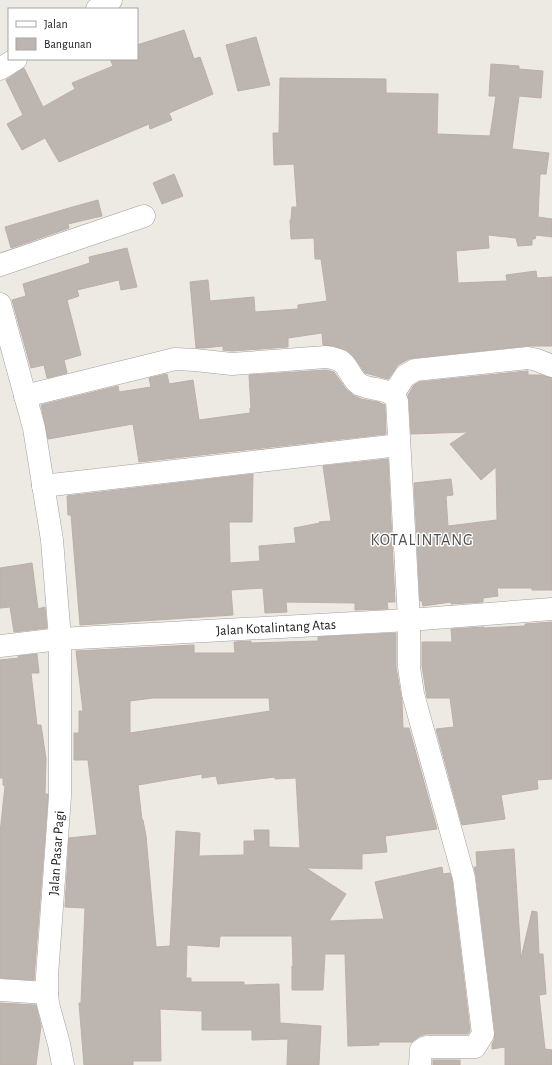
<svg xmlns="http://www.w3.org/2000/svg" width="552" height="1065" viewBox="0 0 552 1065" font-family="'Alegreya Sans',sans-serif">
<rect width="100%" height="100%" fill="#ede9e3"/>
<g fill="#bdb5b0" stroke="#bdafa7" fill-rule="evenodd">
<path d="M184,30L194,59L200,57L213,94L169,113L172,120L150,129L149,124L59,162L45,138L22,150L7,124L23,115L6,80L24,68L43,107L75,89L72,83L113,66L110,59H137V45Z"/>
<path d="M256,37L270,85L238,91L226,45Z"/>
<path d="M491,64L519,66V69L543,71L541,98L519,96L512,149L549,153L546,174H540L538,217L552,219V237L536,235L535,239H532V245L518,246L516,238L488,235L489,248L456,251L458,283L507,281L506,275L536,271L537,278L552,277V346H527L414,358L409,359L398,365L395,369L388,379L365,373L354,357L346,350L334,346L323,345L322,333L288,338V347L232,351L223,350V346L203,348H196L190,282L208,280L210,301L254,297L255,312L298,309V305L327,301L321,259H315L314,238L291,239L290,220H291L292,207H297L294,164L274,165L273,133H279L280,78L386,79V93L438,94L437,134L490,136L496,96H489Z"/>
<path d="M174,174L183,196L162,204L153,183Z"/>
<path d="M98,200L102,216L68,224L69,228L11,248L5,227L69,208Z"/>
<path d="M127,248L137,287L121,290L119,280L77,290L79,296L67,300L81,355L64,360L67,373L47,378L44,365L31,368L12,300L26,296L23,284L90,263L89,257Z"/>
<path d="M326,370L334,372L346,389L353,395L361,399L378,402L385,405L386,434L139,462L133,424L48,439L41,405L118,386L119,392L151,387L149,378L167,374L169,384L193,380L199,420L250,413V408H251L249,375Z"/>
<path d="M527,371H528V375H541L552,378V590H532V588H497L498,596L483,598V602L451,604V602L423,606L422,601H420L414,483L451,479L453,495L446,496L448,526L497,520L496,467L481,480L450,444L468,432L411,434L409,400L408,395L414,385L419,382Z"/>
<path d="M388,459L395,602H387L388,609L355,610V603L286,602L287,612L265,613L263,588L231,590L233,615L80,625L71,515H68L67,496L253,474L252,522H229L230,563L260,561L259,546L296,543L294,528L320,523L319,522L331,521L323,466Z"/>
<path d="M32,563L38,609L45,607L47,628L14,632L10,607L0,608V568Z"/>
<path d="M552,622V779L537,780L538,789L501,795L505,819L462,825L436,729L454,727L450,698H427L422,666V642H452L451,629L484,627V628L525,626V624Z"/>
<path d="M396,633V667L402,702L403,728H409L437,829L385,836L387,852L362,854V869L306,868L346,894L329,921L384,919L375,882L442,867L443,874L450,873L452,880L470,1031L468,1034H426L420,1036L412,1042H379V1045L348,1046L345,954H325L323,990H292V966H293L292,936H220L219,947L187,945L186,978H191V982H244V985L279,984L280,1023L321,1026L319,1065H287L288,1039L252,1040V1030H202V1011L160,1009L161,1061H133V1065H84L79,1003H81L85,908L65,907L69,838L97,835L88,760H74V733H79V711H83L76,651L194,645V653H235L234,642L251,641V643L318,641V637ZM153,698H269L270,711L130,733V701ZM202,774V778L216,776L218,784L275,777V779L296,778L300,848L269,847V830H254L255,841H244V855L199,856L200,833L176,831L170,946L156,947L146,836L143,820H142L138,785Z"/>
<path d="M37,654L39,673H31L37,725H41L46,759L45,794H48V796L34,980L0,978V833L5,786L3,785V778H0V660L19,658L18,656Z"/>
<path d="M514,849L521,958L532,911L537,912L539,954H543L546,994L539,995L545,1049L552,1050V1065H505V1047L492,1049V1044L494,1040L495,1032L476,876L474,867H477L476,852Z"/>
<path d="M0,1003L36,1005L41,1026L36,1065H0Z"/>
<rect x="433" y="1060" width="27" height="5"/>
</g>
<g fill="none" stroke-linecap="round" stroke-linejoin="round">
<defs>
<g id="minor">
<path d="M97,9L111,0"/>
<path d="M0,69L16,59"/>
<path d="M0,265L144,216"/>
<path d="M393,394L405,376L415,370L528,358L537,360L552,366"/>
<path d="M25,396L175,359L195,360L232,364L326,357C342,359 344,362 352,376C355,380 356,383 361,385C373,391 391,387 397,401L409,620V667L413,694L464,878L483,1034L475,1047H426L421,1050L420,1065"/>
<path d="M43,486L399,445"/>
<path d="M60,639V796L47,976V993L48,1004L59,1044L63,1065"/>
<path d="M0,990L47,993"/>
</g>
<g id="tertiary">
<path d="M0,304L34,428L52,540L60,639"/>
<path d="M0,646L60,639L409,620L552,609"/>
</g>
</defs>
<use href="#minor" stroke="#a1a1a1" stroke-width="23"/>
<use href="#tertiary" stroke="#a1a1a1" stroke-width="23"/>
<use href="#minor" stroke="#fff" stroke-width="22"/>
<use href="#tertiary" stroke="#fff" stroke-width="22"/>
</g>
<g text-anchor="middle" stroke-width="3" stroke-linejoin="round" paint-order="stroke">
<g font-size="14" fill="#1d1d1d" stroke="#fff">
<text transform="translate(276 627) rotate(-3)" y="5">Jalan Kotalintang Atas</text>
<text transform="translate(56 853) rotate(-86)" y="5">Jalan Pasar Pagi</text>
</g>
<g font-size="16" letter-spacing="1" fill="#505050" stroke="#fff">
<text x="422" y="545">KOTALINTANG</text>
</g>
</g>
<rect x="8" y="8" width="130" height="52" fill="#ffffff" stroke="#a5a5a5"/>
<rect x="16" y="21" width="20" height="6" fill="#ffffff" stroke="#a5a5a5"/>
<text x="44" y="28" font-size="12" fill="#1d1d1d">Jalan</text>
<rect x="16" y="38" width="20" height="12" fill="#bdb5b0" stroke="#a5a5a5"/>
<text x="44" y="48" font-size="12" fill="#1d1d1d">Bangunan</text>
</svg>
